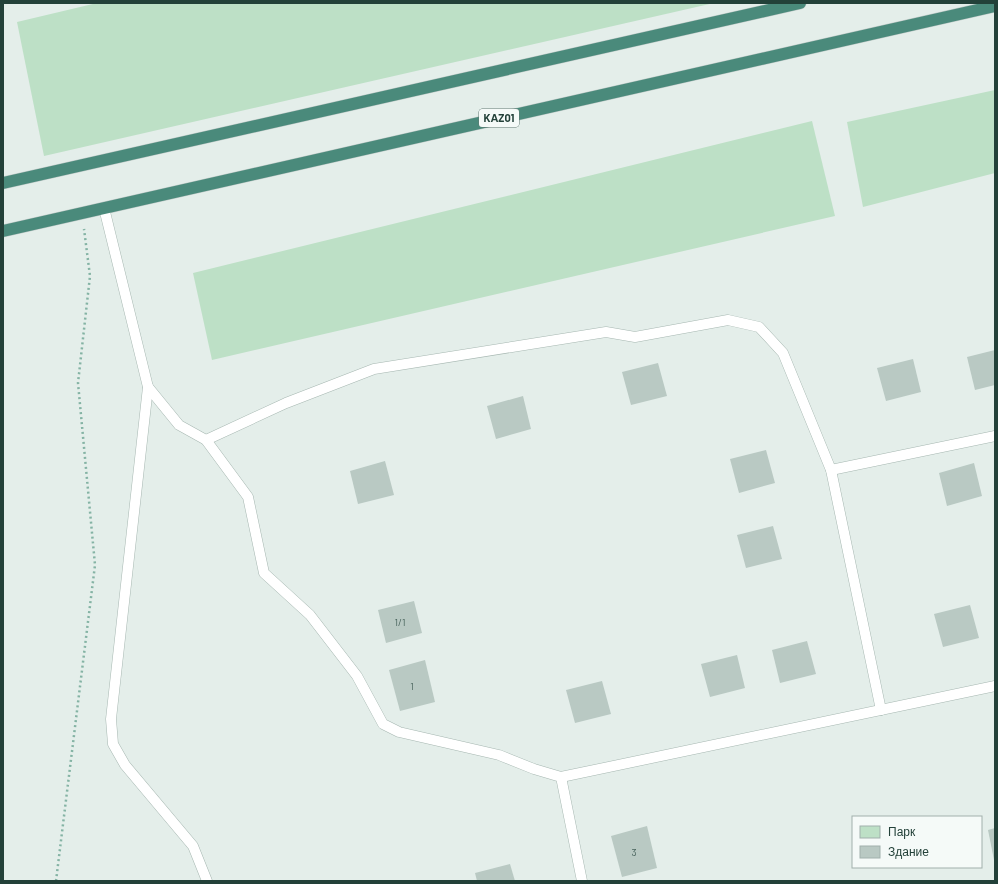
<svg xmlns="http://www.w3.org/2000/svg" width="998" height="884" viewBox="0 0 998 884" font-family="Barlow,sans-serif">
<rect width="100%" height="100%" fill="#e4eeea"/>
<g fill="#bde0c6">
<path d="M97,3H714L44,156L17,22Z"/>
<path d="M995,90V173L863,207L847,122Z"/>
<path d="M812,121L835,216L212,360L193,273Z"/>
</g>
<g fill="#b9c9c3">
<path d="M995,350V385L975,390L967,357Z"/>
<path d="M913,359L921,392L886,401L877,368Z"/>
<path d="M658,363L667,396L631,405L622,372Z"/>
<path d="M523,396L531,429L496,439L487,406Z"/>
<path d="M766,450L775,483L739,493L730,459Z"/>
<path d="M385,461L394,495L358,504L350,471Z"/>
<path d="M974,463L982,496L947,506L939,473Z"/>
<path d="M773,526L782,559L746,568L737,535Z"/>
<path d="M414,601L422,633L386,643L378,610Z"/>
<path d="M970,605L979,638L943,647L934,614Z"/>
<path d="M807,641L816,674L780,683L772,650Z"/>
<path d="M737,655L745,688L710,697L701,664Z"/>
<path d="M425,660L435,702L400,711L389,670Z"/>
<path d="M602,681L611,714L575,723L566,690Z"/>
<path d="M647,826L657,868L622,877L611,836Z"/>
<path d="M995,828V860H994L988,830Z"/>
<path d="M510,864L515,881H477L475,873Z"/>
</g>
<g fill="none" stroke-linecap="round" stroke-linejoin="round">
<defs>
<g id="service">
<path d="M104,208L148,387L111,719L113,744L125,765L193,846L207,881"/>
<path d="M148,387L179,425L206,440L248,497L264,573L310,615L357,676L383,724L399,732L499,755L534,769L561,777L582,881"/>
<path d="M206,440L286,403L374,369L606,332L635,337L728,320L759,327L783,353L831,470L881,710"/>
<path d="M831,470L995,436"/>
<path d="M561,777L995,686"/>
</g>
<g id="trunk">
<path d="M3,183L800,3"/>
<path d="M3,231L995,6"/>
</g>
</defs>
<use href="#service" stroke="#a6b7b1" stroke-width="11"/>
<use href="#trunk" stroke="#c1cac8" stroke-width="13"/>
<path stroke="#84b3a4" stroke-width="2.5" stroke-dasharray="2 3" stroke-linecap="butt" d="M56,881L95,565L78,383L90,276L84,229"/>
<use href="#service" stroke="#fff" stroke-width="10"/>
<use href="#trunk" stroke="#4a8a7b" stroke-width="12"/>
</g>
<g text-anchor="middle" stroke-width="3" stroke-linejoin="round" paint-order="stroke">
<g font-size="10" fill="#48635c">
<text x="400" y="626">1/1</text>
<text x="412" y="690">1</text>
<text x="634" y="856">3</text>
</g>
<rect fill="#f5faf8" stroke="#627872" stroke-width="1" x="479" y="109" width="40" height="18" rx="3"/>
<g font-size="11" font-weight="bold" fill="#234139">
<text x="499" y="122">KАZ01</text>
</g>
</g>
<rect width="998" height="884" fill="none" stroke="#234139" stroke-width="8"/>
<rect x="852" y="816" width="130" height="52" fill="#f5faf8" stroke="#a1b0ac"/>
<rect x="860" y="826" width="20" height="12" fill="#bde0c6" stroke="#a1b0ac"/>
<text x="888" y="836" font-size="12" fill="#234139">Парк</text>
<rect x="860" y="846" width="20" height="12" fill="#b9c9c3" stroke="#a1b0ac"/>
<text x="888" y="856" font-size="12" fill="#234139">Здание</text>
</svg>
